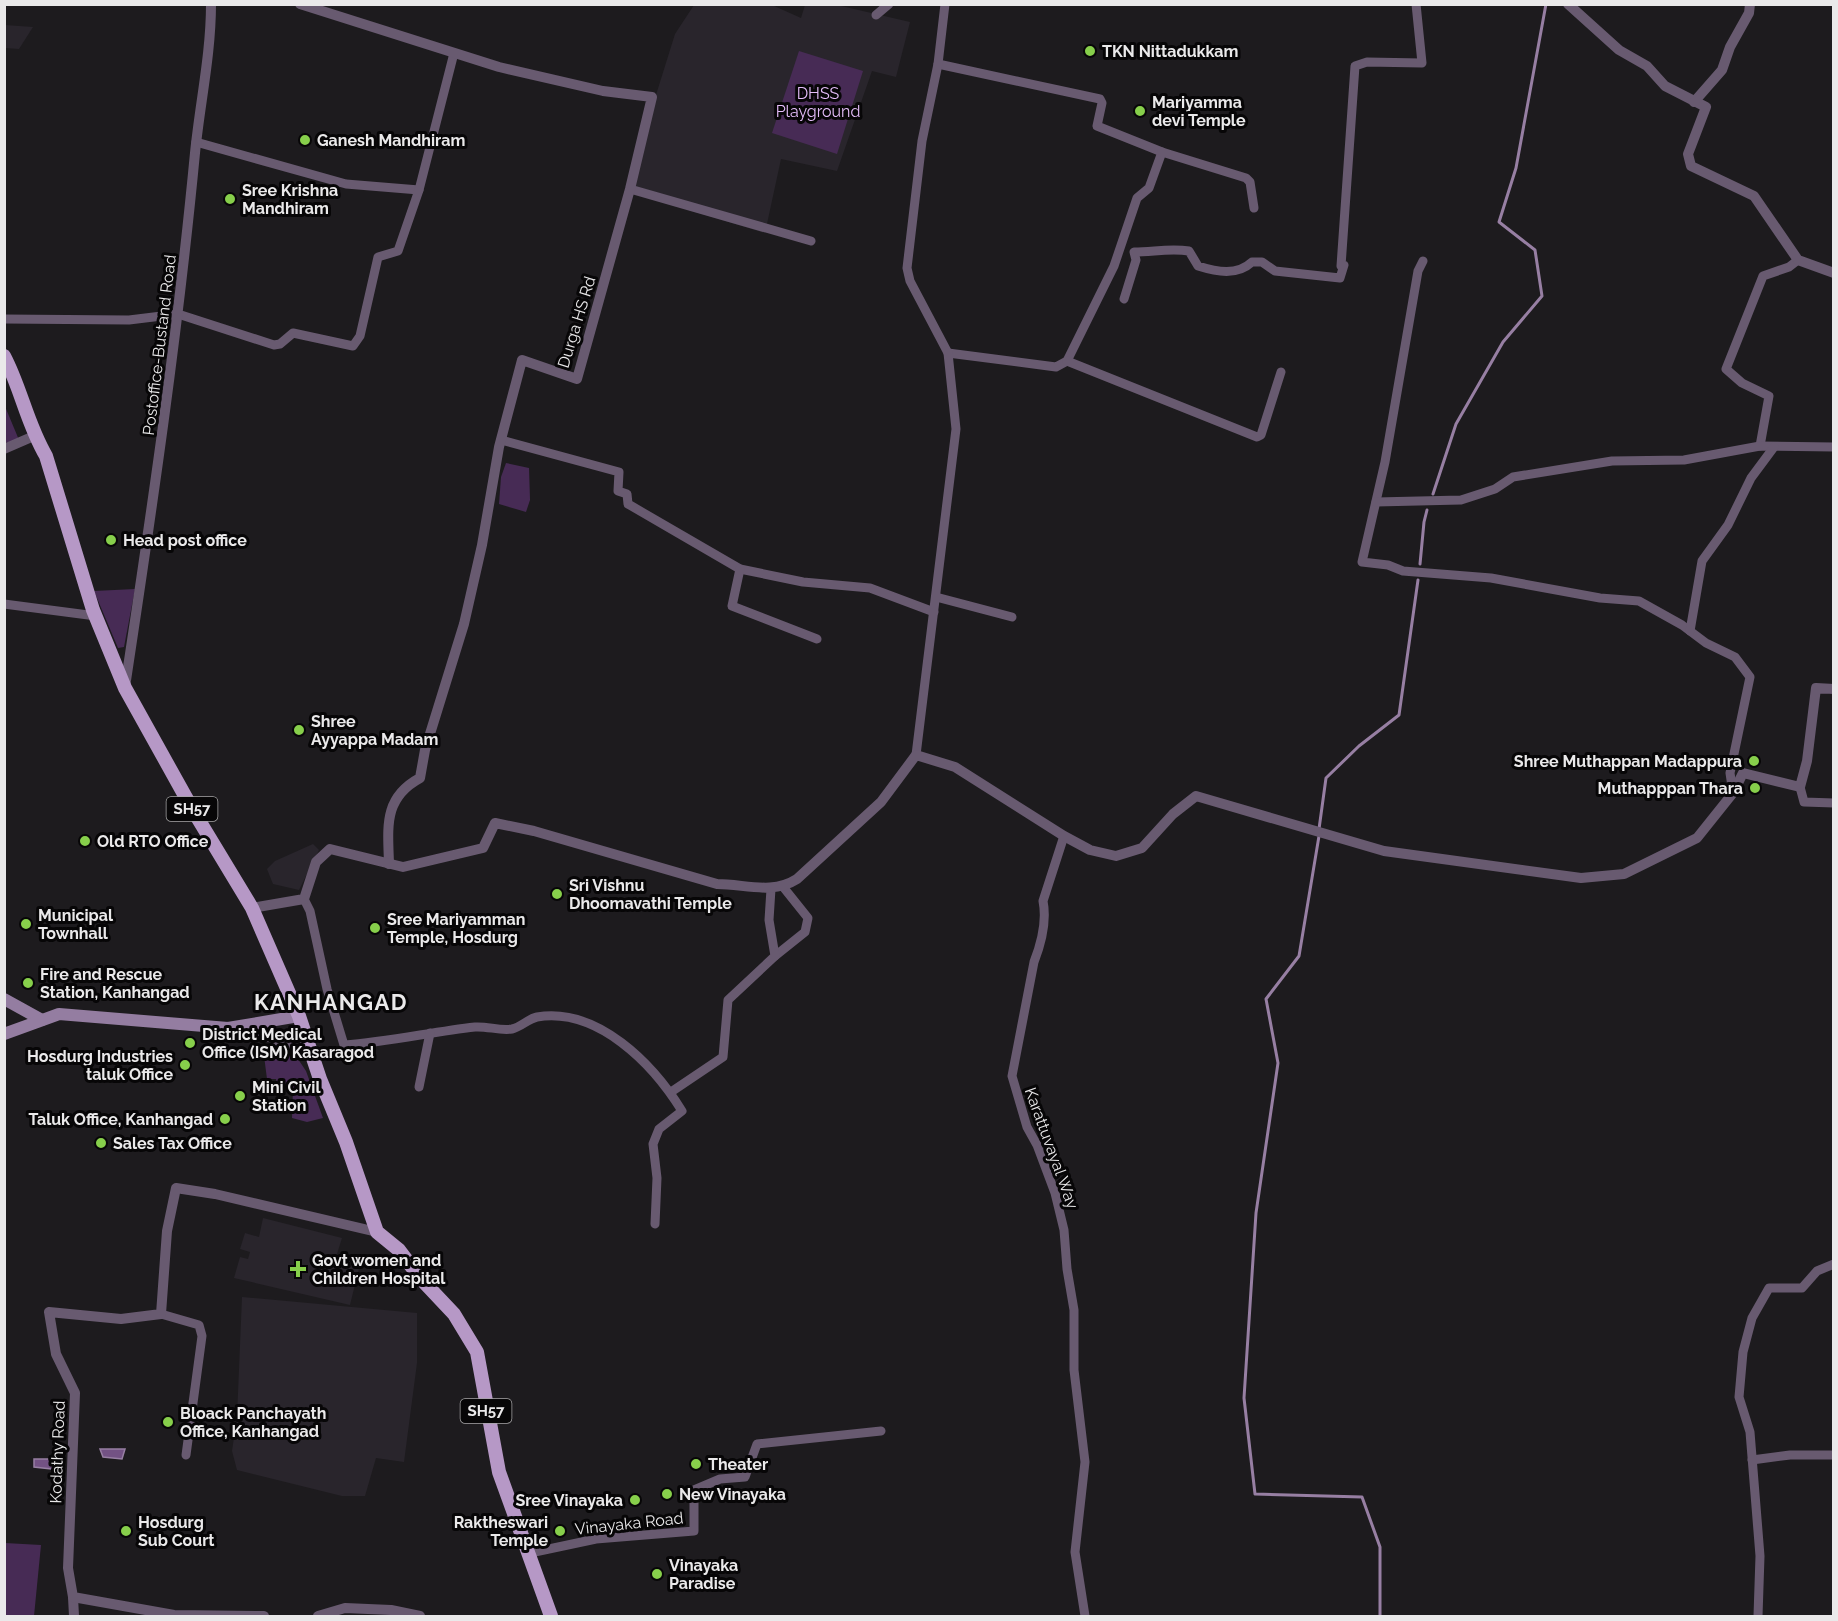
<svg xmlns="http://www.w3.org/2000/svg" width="1838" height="1621" viewBox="0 0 1838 1621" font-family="Raleway,sans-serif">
<rect width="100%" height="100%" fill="#1d1b1e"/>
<g fill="#29252c">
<path d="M694,5H772L801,18L805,5H837L910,22L896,77L872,71L837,171L781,159L765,233L626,191L675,34Z"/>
<path d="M4,25H5L33,27L19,49L5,48Z"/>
<path d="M313,844L319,850L299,890L273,884L267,869L275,861Z"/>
<path d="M263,1218L342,1238L337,1254L361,1260L350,1305L234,1278L240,1257L248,1259L250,1252L240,1249L245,1233L259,1237Z"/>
<path d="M242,1297L417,1313V1363L404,1462L376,1458L365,1496H342L237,1470L232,1451L237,1417Z"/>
</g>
<g fill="#472b55">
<path d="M799,51L863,71L837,154L772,133Z"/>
<path d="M4,404L19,440L5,443H4Z"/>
<path d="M506,463L529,468L530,500L526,512L499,504L501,477Z"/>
<path d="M135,589L124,647L118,648L94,591Z"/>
<path d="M271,1047L298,1059L306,1071L323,1118L307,1122L292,1118L293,1088L287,1084L277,1083L276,1079H267L263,1048Z"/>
<path d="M5,1543L41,1545L34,1616H5Z"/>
</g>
<g fill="#735284" stroke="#977fa3" stroke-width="1.5">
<path d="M100,1449H125L122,1459L103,1457Z"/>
<path d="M34,1459H60V1470L34,1467Z"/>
</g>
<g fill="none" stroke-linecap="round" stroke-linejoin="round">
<g stroke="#977fa3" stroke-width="3">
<path d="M1433,494L1456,424L1503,342L1542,296L1535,250L1499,222L1516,168L1546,4"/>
<path d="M1420,564L1424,522L1427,510"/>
<path d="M1319,829L1326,778L1359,746L1399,715L1418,580"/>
<path d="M1319,836L1299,956L1266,999L1278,1063L1256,1213L1244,1398L1255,1494L1362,1497L1380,1547V1616"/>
</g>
<g stroke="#685a70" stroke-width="9">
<path d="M876,15L889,4"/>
<path d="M938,64L1100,99L1102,103L1097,126L1162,152L1149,188L1137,198L1114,266L1067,361L1056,367L948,353"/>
<path d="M196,142L346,184L419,190"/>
<path d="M1162,152L1246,178L1250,182L1254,208"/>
<path d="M630,189L811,241"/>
<path d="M1423,261L1418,271L1385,462L1362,562L1388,565L1403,571L1491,578L1600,598L1639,601L1682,625L1706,643L1735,657L1750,677L1730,773L1733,793"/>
<path d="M1124,299L1136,260L1134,252C1153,252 1170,248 1189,251L1198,266C1217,272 1237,276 1252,262H1262L1275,271L1340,278L1344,265L1341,266L1355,66L1367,62L1422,63L1416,4"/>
<path d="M4,319L129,320L178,314L274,345L280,344L293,333L353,346L360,336L378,257L398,251L419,190L454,53"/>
<path d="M1067,361L1257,437L1261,435L1281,372"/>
<path d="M501,440L619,472L618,491L627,494L628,504L740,569L803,582L870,588L934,612"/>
<path d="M1760,446L1769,396L1742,383L1726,369L1763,276L1789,267L1798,260"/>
<path d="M1376,502L1461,500L1495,489L1513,477L1612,461L1684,460L1760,446L1834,447"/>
<path d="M740,569L732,606L817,639"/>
<path d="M936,597L1012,617"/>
<path d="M4,604L96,616"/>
<path d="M1690,631L1702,561L1728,525L1751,478L1774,447"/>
<path d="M916,755L956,429L948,353L910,281L907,268L922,141L938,64L945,4"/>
<path d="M1800,787L1804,802L1834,803"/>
<path d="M1064,836L1043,901C1047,921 1041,944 1034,962L1012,1076L1027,1127L1037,1145L1055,1193L1064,1230L1067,1269L1074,1310V1370L1085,1462L1075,1552L1085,1616"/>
<path d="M304,899L310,911L327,989L344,1045C388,1042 431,1032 475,1027C487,1026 500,1031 512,1029C521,1027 528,1019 537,1017C598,1007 653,1064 682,1111L659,1129L653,1144L657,1178L655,1224"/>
<path d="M775,956L805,932L808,918L784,888"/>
<path d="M419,1087L430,1033"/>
<path d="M671,1092L723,1057L728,1000L775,956L769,920L771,889"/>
<path d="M161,1314L199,1325L202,1336L186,1455"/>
<path d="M1752,1460L1790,1455H1834"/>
<path d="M530,1553L596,1539L694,1531V1490L720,1479L745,1477L757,1444L881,1431"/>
<path d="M1758,1616L1760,1556L1750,1432L1739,1397L1743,1352L1752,1318L1769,1288H1802L1817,1271L1834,1264"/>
</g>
<g stroke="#685a70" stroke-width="10">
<path d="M300,4L499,67L603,91L652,97L630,189L577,379L522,360L499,447L482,545L464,624L425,750L420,778C383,798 388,827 389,864"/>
<path d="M1568,4L1619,50L1647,66L1665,86L1706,107L1688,154L1691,166L1754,196L1798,260L1834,273"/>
<path d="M1694,102L1722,70L1730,47L1749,13L1750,4"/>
<path d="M4,449L34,436"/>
<path d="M125,687C152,509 178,332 195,153C200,103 211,54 211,4"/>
<path d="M252,908L304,899L316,862L330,849L403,867L483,848L495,823L534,831L717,884C745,884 772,895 797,879L881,802L916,755L955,767L1064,836L1090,850L1116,856L1142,848L1173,814L1196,796L1384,851L1581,878L1624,874L1697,838L1733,793L1743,773L1800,787L1807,761L1816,688L1834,689"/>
<path d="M243,1025L312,1056"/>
<path d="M73,1597L74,1616"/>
<path d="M264,1616L174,1615L73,1597L68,1568L75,1393L56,1354L49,1312L121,1319L161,1314L167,1231L176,1188L215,1194L377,1232"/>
<path d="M318,1616L345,1608L391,1610L420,1616"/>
</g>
<g stroke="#947da1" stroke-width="12">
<path d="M4,999L42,1020"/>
<path d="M4,1034L59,1014L228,1028L299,1016"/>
</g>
<path stroke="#b698c6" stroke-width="14" d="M4,356C21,388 27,424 46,456L93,610L125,688L194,812L252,908L299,1016L320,1079L346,1142L377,1232L399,1250L421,1279L454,1314L477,1352L499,1472L551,1616"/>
</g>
<g fill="#87cf4b" stroke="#070607" stroke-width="2">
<circle cx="1090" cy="51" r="6"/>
<circle cx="1140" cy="111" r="6"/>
<circle cx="305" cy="140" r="6"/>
<circle cx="230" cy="199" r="6"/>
<circle cx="111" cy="540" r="6"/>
<circle cx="299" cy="730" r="6"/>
<circle cx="1754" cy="761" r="6"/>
<circle cx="1755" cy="788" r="6"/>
<circle cx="85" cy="841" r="6"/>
<circle cx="557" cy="894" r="6"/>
<circle cx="26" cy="924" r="6"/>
<circle cx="375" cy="928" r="6"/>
<circle cx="28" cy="983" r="6"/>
<circle cx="190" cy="1043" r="6"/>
<circle cx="185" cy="1065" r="6"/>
<circle cx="240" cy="1096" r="6"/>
<circle cx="225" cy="1119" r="6"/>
<circle cx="101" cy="1143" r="6"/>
<path d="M295 1260h6v6h6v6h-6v6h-6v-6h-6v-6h6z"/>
<circle cx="168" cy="1422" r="6"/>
<circle cx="696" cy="1464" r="6"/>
<circle cx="667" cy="1494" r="6"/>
<circle cx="635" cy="1500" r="6"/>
<circle cx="126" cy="1531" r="6"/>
<circle cx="560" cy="1531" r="6"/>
<circle cx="657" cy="1574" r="6"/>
</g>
<g text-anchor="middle" stroke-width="6" stroke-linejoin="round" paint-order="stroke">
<g fill="#070607" stroke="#a6a5a6" stroke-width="1.5">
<rect x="166.5" y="797" width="51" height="24" rx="4.5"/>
<rect x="460.5" y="1399" width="51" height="24" rx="4.5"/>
</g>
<g font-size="15" font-weight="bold" fill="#eae9ea">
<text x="192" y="814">SH57</text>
<text x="486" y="1416">SH57</text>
</g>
<g font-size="16" font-weight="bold" fill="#eae9ea" stroke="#070607" text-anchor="start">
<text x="1102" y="57">TKN Nittadukkam</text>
<text x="1152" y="108">Mariyamma<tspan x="1152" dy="18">devi Temple</tspan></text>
<text x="317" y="146">Ganesh Mandhiram</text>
<text x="242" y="196">Sree Krishna<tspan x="242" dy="18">Mandhiram</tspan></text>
<text x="123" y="546">Head post office</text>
<text x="311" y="727">Shree<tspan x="311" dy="18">Ayyappa Madam</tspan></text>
<text x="1742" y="767" text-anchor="end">Shree Muthappan Madappura</text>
<text x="1743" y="794" text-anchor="end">Muthapppan Thara</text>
<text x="97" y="847">Old RTO Office</text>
<text x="569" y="891">Sri Vishnu<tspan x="569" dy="18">Dhoomavathi Temple</tspan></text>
<text x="38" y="921">Municipal<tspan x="38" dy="18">Townhall</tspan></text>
<text x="387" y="925">Sree Mariyamman<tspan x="387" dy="18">Temple, Hosdurg</tspan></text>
<text x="40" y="980">Fire and Rescue<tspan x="40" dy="18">Station, Kanhangad</tspan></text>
<text x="202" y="1040">District Medical<tspan x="202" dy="18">Office (ISM) Kasaragod</tspan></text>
<text x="173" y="1062" text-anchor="end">Hosdurg Industries<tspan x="173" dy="18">taluk Office</tspan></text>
<text x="252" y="1093">Mini Civil<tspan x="252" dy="18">Station</tspan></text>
<text x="213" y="1125" text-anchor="end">Taluk Office, Kanhangad</text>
<text x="113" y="1149">Sales Tax Office</text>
<text x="312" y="1266">Govt women and<tspan x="312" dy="18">Children Hospital</tspan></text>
<text x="180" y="1419">Bloack Panchayath<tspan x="180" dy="18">Office, Kanhangad</tspan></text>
<text x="708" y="1470">Theater</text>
<text x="679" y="1500">New Vinayaka</text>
<text x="623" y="1506" text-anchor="end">Sree Vinayaka</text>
<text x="138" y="1528">Hosdurg<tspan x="138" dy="18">Sub Court</tspan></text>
<text x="548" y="1528" text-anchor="end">Raktheswari<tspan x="548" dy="18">Temple</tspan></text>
<text x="669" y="1571">Vinayaka<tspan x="669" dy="18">Paradise</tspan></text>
</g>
<g font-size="16" fill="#e5bdfa" stroke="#070607">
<text x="818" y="99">DHSS<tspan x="818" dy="18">Playground</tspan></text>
</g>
<g font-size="16" fill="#eae9ea" stroke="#070607">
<text transform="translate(576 322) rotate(-73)" y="6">Durga HS Rd</text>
<text transform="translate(159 345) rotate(-83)" y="6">Postoffice-Bustand Road</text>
<text transform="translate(1052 1148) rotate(70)" y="6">Karattuvayal Way</text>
<text transform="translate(57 1452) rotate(-88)" y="6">Kodathy Road</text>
<text transform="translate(629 1523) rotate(-6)" y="6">Vinayaka Road</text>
</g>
<g font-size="22" font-weight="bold" letter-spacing="1.5" fill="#eae9ea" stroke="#070607">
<text x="331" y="1010">KANHANGAD</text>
</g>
</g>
<rect width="1838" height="1621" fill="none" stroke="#eae9ea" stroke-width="12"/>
</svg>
